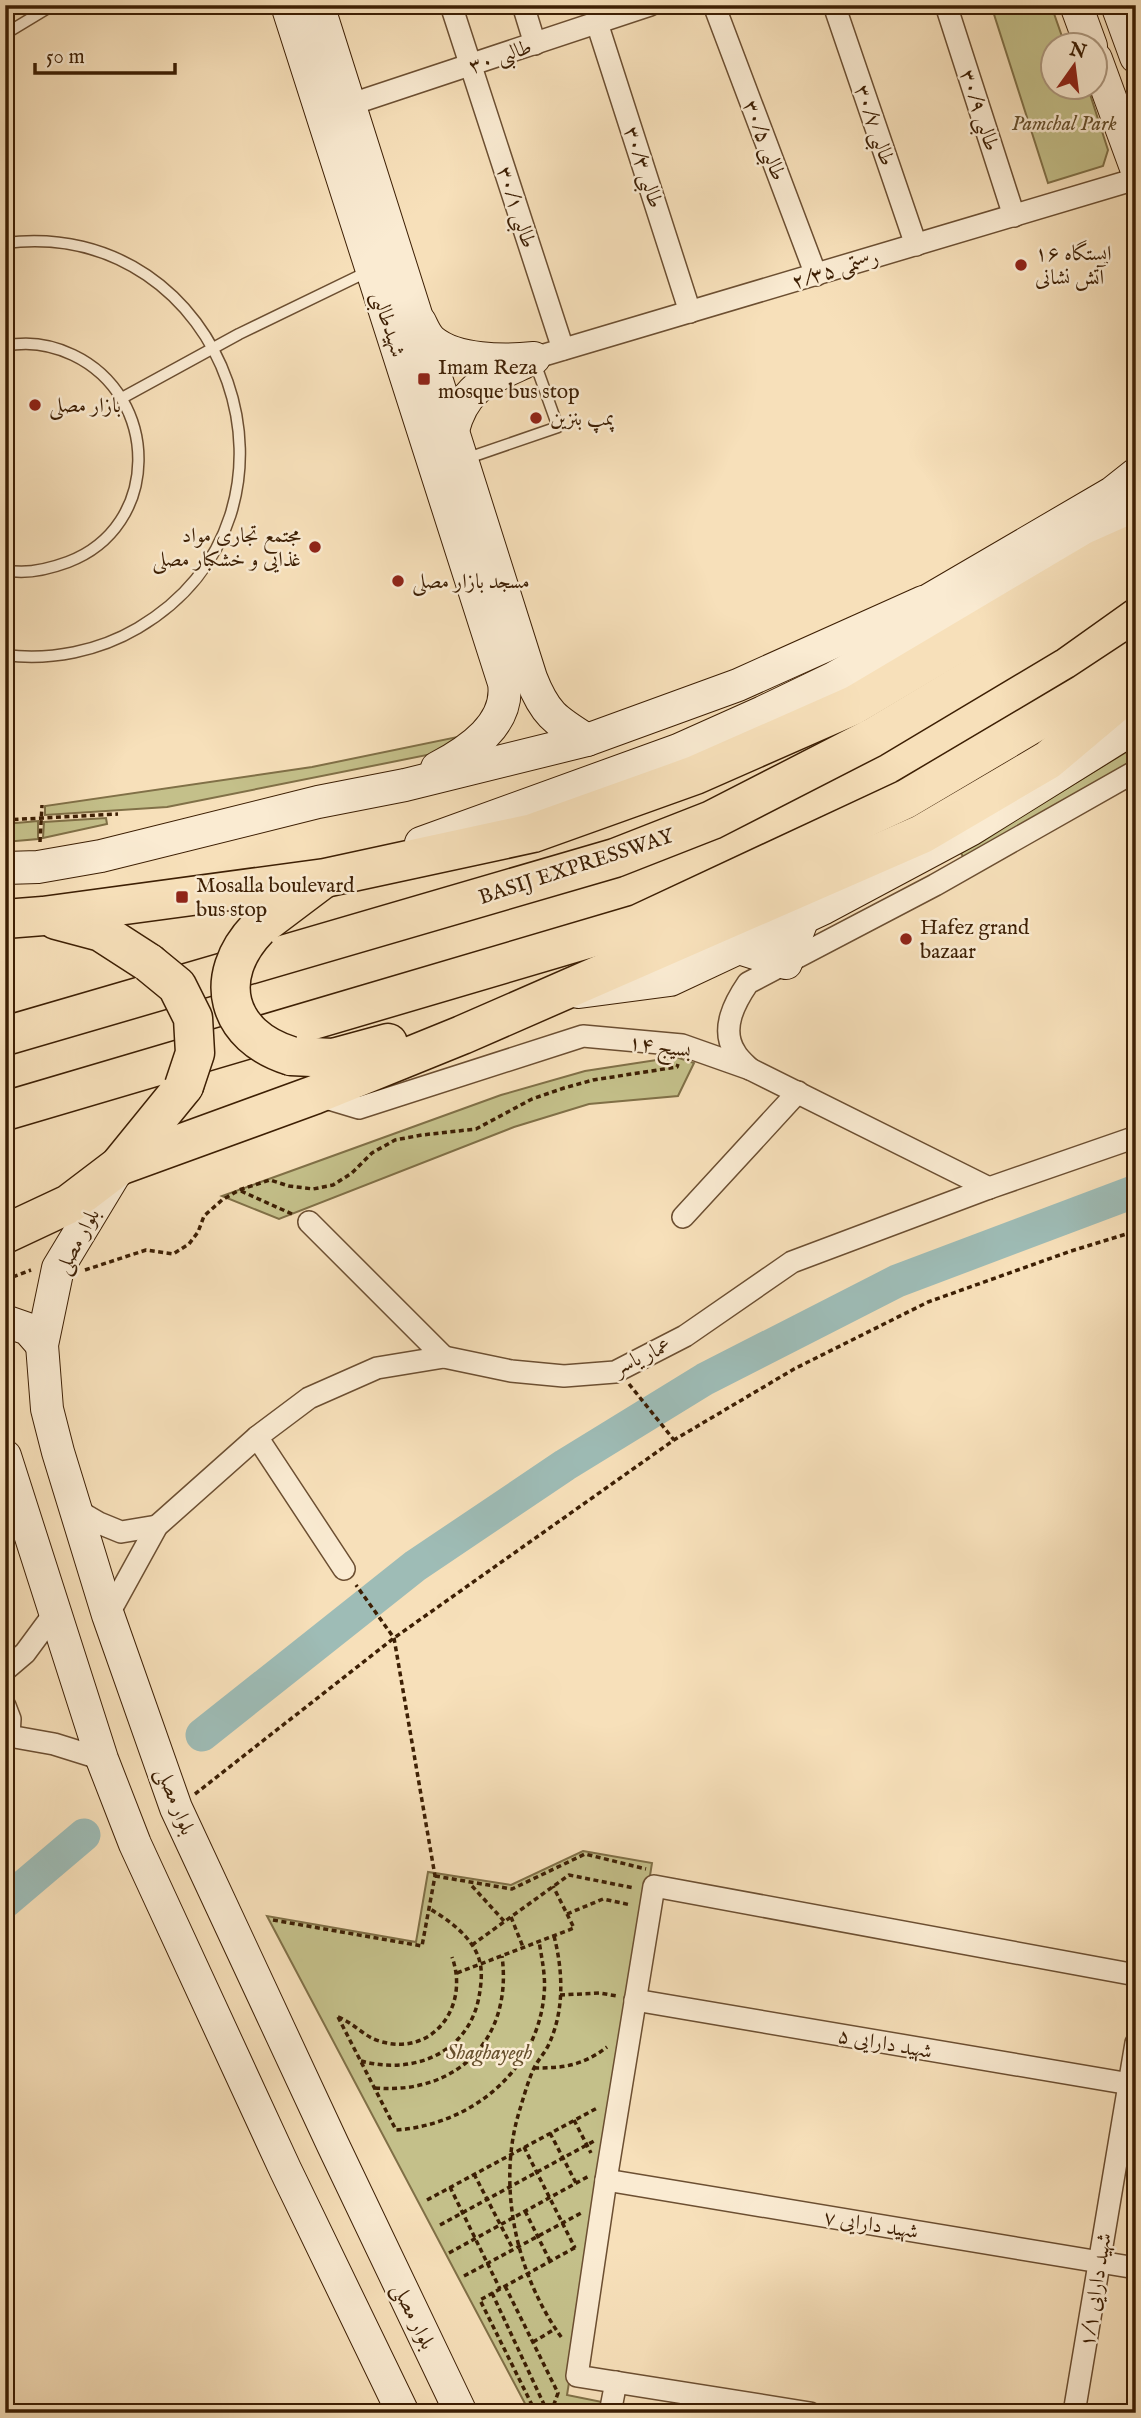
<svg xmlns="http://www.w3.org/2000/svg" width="1141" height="2418" viewBox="0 0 1141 2418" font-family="'IM FELL English',Amiri,serif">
<rect width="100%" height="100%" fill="#f7e0ba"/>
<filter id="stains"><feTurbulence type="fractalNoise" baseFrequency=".00286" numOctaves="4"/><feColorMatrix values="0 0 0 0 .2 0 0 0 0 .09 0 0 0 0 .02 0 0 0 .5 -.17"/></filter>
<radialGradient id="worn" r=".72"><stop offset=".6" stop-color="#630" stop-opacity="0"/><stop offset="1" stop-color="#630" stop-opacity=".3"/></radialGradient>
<g fill="#c4c08a" stroke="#807047" stroke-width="2">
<path d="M991,5H1051L1065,45L1054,46V88H1088L1108,150L1103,166L1048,183Z"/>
<path d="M467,735L462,748L167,807L45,815V806L312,767Z"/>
<path d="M1136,746V759L965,860L961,853Z"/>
<path d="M106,818L107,824L43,838L44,822Z"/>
<path d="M38,821V839L5,842V824Z"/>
<path d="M676,1057L694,1063L678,1096L589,1104L514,1127L279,1219L222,1196L501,1095L585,1071Z"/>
<path d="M583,1851L652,1863L567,2395L607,2403L605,2413H530L267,1916L416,1942L428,1872L511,1885Z"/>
</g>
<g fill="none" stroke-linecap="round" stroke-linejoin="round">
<g stroke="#9ebcb6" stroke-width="33">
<path d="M202,1735L415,1566L565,1465L705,1379L897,1281L1136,1191"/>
<path d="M5,1902L84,1835"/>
</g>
<defs>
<g id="lane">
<path d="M5,34L53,5"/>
<path d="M5,243C227,215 332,513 138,628C99,651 51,661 5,655"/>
<path d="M5,346C28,341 52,345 73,355C161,397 161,527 68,562C49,569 26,575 5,570"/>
<path d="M122,398L239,334L369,271"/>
<path d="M465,459L558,427L534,360"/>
</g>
<g id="street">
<path d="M451,5L563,349"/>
<path d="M523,5L535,44"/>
<path d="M714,5L816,275"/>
<path d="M834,5L916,245"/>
<path d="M946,5L1014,216"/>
<path d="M597,23L690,312"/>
<path d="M349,105L650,5"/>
<path d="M534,358L1136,179"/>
<path d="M750,1069C745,1064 738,1058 735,1052C720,1029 735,1002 748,983L935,885L1136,771"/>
<path d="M319,1096L359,1108L583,1036L682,1045L750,1069L989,1188"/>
<path d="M683,1217L798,1092"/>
<path d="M309,1222L444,1357"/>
<path d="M257,1437L344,1569"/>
<path d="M75,1509L99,1523L121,1532L157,1526"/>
<path d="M108,1615L157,1526L257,1437L309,1398L377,1368L444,1357L511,1371L564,1376L615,1372L685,1336L792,1262L989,1188L1136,1137"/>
<path d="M5,1670L25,1653L56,1611"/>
<path d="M5,1706L10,1719L9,1736"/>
<path d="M5,1738L9,1736L54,1744L102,1759"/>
<path d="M635,2000L1136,2085"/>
<path d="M606,2180L1136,2268"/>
<path d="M610,2413L616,2382"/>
<path d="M810,2413L577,2376L606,2180L654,1886L1136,1975"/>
<path d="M1074,2413L1136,2043"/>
</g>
<g id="secondary">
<path d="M287,5L504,683C510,724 469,751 437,768"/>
<path d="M318,5L531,678C545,714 555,720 587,740"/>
<path d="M1076,5L1091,46"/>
<path d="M1117,5L1136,57"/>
<path d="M1096,59L1136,168"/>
<path d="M420,322C423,328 426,336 432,341C456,361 504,361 534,358"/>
<path d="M453,430C464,388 486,380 523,363"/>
<path d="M910,611L1112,493L1136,474"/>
<path d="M421,843L678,750L763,712L834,678L1136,506"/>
<path d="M5,868L38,867L101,856L318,802L405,785L587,740L738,685L923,602"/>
<path d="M739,948L786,963L803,918"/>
<path d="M579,992L670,980L824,908L970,830L1116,739L1136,722"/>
<path d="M116,1172L58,1268L42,1345L47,1409L58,1452L108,1615L176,1808L333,2145L461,2413"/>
<path d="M5,1321L28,1329L42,1345"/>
<path d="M5,1456L102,1759L135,1844L285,2169L403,2413"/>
</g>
<g id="highway">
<path d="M5,919L43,916L325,878L533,833L695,775L854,705L1100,559L1136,543"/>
<path d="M56,920L101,932L149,963"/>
<path d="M258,928L323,879"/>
<path d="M5,1036L615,858L712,820L872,738L1046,634L1136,570"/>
<path d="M291,1056L333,1058L388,1043"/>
<path d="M5,1111L638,924L906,799L1083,694L1136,659"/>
<path d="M119,1166L314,1095L462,1035L922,834L1048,760L1136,686"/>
<path d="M5,1234L69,1204L119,1166L184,1086"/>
</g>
</defs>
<use href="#lane" stroke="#6c4f32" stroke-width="13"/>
<use href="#street" stroke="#6c4f32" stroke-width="24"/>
<use href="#secondary" stroke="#3d1f04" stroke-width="34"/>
<use href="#highway" stroke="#3d1f04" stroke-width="41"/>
<g stroke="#3d1f04" stroke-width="3.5" stroke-dasharray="5 3.5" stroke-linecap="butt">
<path d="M5,820L118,814"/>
<path d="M40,842L42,805"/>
<path d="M241,1191L292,1214"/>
<path d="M85,1270L146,1250L173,1254L189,1244L198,1232L204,1216L222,1200L239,1190L270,1180L289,1186L313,1189L333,1185L352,1173L372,1153L395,1140L422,1135L476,1129L532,1099L564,1088L593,1080L677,1067L678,1064"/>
<path d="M5,1280L31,1270"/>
<path d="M629,1384L674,1440"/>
<path d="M195,1794L394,1638L674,1440L794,1369L928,1302L1071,1251L1136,1231"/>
<path d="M435,1876L512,1889L585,1854L646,1869"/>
<path d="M472,1886L504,1921"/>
<path d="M567,1914L603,1899L631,1905"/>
<path d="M511,1917L523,1947"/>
<path d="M273,1920L422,1946L435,1876L394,1638L356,1585"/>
<path d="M554,1936C563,1971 565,2011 548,2046C544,2054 538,2060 534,2068C528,2081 524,2096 520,2109C496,2184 516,2275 562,2338"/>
<path d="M472,1945L569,1875L634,1888"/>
<path d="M457,1973L574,1928L553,1886"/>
<path d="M560,1995L600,1993L617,1996"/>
<path d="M338,2017L396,2130C470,2125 537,2072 544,1995C546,1977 542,1960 539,1941"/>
<path d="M338,2017C354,2023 363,2036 379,2041C433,2058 470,2006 452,1957"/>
<path d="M361,2061C413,2075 468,2054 479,1997C481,1985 483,1971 479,1959C472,1937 449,1920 430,1909"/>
<path d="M534,2068C564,2068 582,2066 607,2047"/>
<path d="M375,2088C458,2095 513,2038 502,1956"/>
<path d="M574,2120L591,2153"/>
<path d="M550,2133L576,2183"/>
<path d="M524,2147L575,2248"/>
<path d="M474,2174L513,2249"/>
<path d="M450,2187L500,2289"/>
<path d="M427,2200L599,2107"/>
<path d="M525,2211L550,2261"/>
<path d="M440,2225L594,2141"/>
<path d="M449,2253L589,2176"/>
<path d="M464,2276L583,2212"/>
<path d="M505,2286L558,2393L553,2407"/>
<path d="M492,2293L548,2413"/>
<path d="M533,2342L555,2329"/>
<path d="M546,2407L592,2411"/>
<path d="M536,2413L480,2300L576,2247"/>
</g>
<use href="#lane" stroke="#faebd2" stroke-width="10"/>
<use href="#street" stroke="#faebd2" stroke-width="21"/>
<use href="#secondary" stroke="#faebd2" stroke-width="32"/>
<use href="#highway" stroke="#f7e0ba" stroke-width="38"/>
<defs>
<g id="highway-bridge">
<path d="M258,928C211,977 226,1036 291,1056"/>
<path d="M149,963L177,986L193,1018L195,1053L184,1086"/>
</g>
</defs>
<use href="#highway-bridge" stroke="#3d1f04" stroke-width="41" stroke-linecap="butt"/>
<use href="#highway-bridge" stroke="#f7e0ba" stroke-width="38"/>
</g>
<g fill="#8f2418" stroke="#faebd2" stroke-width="2.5">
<circle cx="1021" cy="265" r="7"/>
<rect x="417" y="372" width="14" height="14" rx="3.5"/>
<circle cx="35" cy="405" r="7"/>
<circle cx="536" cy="418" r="7"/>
<circle cx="315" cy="547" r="7"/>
<circle cx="398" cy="581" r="7"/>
<rect x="175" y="890" width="14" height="14" rx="3.5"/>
<circle cx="906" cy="939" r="7"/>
</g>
<g text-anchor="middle" stroke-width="5" stroke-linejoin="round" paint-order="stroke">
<g font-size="21" fill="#3d1f04" stroke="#faebd2">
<text transform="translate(500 56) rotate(-19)" y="7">طالبی ۳۰</text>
<text transform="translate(980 110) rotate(72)" y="7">طالبی ۳۰/۹</text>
<text transform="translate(875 125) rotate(71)" y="7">طالبی ۳۰/۷</text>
<text transform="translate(765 140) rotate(69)" y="7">طالبی ۳۰/۵</text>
<text transform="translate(644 167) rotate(72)" y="7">طالبی ۳۰/۳</text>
<text transform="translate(517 207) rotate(72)" y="7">طالبی ۳۰/۱</text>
<text transform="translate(835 269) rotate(-17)" y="7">رستمی ۲/۳۵</text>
<text transform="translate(389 324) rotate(72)" y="7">شهیدطالبی</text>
<text transform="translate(576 866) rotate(-18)" y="7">BASIJ EXPRESSWAY</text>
<text transform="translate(660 1046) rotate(8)" y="7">بسیج ۱۴</text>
<text transform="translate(77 1241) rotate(-62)" y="7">بلوار مصلی</text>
<text transform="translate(642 1356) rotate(-25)" y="7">عمار یاسر</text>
<text transform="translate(176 1801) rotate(68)" y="7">بلوار مصلی</text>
<text transform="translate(885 2043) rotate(10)" y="7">شهید دارایی ۵</text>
<text transform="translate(871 2224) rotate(9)" y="7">شهید دارایی ۷</text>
<text transform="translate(1095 2290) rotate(-81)" y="7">شهید دارایی ۱/۱</text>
<text transform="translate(414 2316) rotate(64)" y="7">بلوار مصلی</text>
</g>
<g font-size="21" font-style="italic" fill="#664f2c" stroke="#faebd2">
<text x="1064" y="130">Pamchal Park</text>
<text x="489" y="2059">Shaghayegh</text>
</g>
<g font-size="21" fill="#3d1f04" stroke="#faebd2" text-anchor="start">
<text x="1035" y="260">ایستگاه ۱۶<tspan x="1035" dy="24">آتش نشانی</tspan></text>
<text x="438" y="374">Imam Reza<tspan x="438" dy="24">mosque bus stop</tspan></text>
<text x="49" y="412">بازار مصلى</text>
<text x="550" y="425">پمپ بنزین</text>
<text x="301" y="542" text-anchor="end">مجتمع تجاری مواد<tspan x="301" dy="24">غذایی و خشکبار مصلی</tspan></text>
<text x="412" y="588">مسجد بازار مصلی</text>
<text x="196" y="892">Mosalla boulevard<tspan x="196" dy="24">bus stop</tspan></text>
<text x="920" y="934">Hafez grand<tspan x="920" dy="24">bazaar</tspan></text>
</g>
</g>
<rect width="1141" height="2418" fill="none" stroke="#f7e0ba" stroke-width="28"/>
<rect x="7" y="7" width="1127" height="2404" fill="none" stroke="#3d1f04" stroke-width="3.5"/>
<rect x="14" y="14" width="1113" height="2390" fill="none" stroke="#3d1f04" stroke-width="2"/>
<g transform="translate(1074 66) rotate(14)"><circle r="33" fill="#faebd2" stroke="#ae9980" stroke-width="2"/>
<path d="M0-5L12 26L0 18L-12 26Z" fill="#8f2418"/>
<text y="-10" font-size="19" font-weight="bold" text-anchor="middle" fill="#3d1f04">N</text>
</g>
<path d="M35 63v10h140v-10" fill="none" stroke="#3d1f04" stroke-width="3.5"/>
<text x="46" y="63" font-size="21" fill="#3d1f04" stroke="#faebd2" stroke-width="5" paint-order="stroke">50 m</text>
<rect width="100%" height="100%" filter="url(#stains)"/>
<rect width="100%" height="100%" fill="url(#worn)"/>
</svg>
